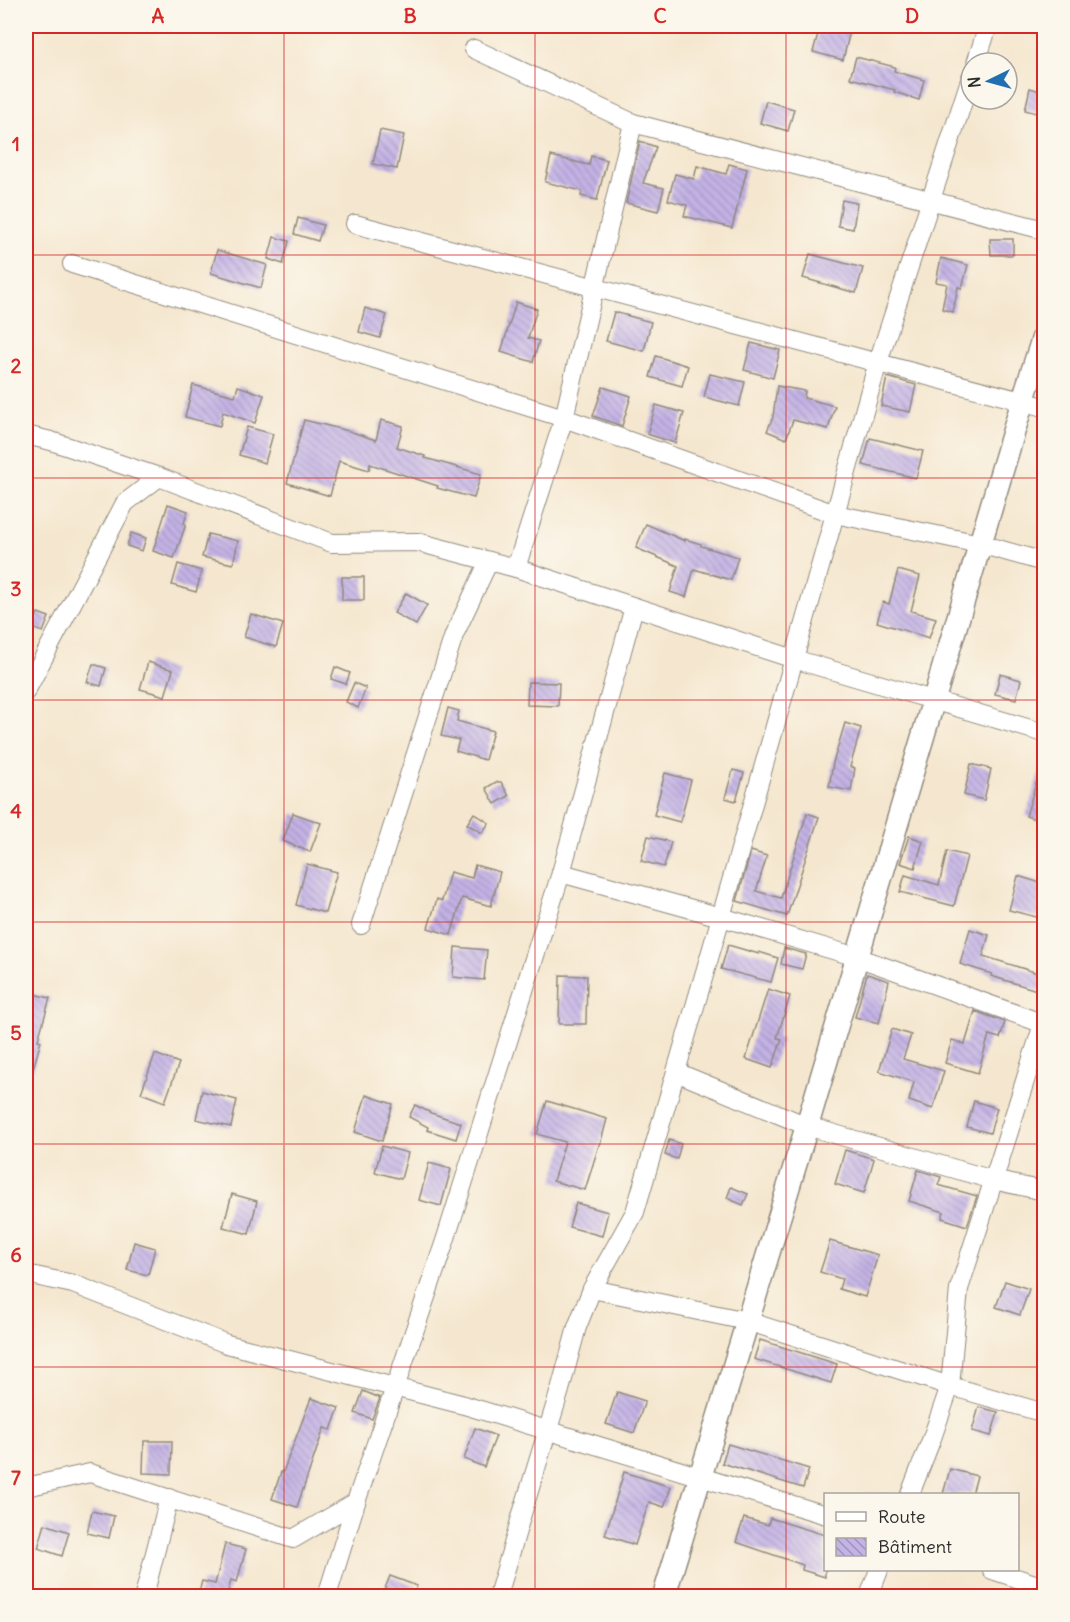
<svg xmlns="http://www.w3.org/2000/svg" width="1070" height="1622" viewBox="0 0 1070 1622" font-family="Delius,sans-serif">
<defs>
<pattern id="building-back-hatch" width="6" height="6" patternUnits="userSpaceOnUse" patternTransform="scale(1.5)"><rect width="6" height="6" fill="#c4b3e6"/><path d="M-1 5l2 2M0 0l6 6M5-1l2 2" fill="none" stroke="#9f92bb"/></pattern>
</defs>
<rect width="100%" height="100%" fill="#fbf7ec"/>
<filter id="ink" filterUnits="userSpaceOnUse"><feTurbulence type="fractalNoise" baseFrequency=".0167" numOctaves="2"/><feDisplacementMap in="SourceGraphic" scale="12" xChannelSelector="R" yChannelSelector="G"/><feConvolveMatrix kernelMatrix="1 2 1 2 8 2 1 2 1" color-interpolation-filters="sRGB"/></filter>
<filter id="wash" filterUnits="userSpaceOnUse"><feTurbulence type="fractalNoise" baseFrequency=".008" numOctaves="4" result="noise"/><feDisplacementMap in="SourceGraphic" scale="24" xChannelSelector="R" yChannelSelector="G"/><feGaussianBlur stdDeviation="1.35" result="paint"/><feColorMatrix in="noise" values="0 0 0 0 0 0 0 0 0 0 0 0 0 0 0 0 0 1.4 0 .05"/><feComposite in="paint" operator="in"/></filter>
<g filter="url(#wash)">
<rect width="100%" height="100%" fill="#f5e7cf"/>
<g id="blocks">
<g fill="url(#building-back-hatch)">
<path d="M820,26H829L850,31L843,60L813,52Z"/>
<path d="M856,57L895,67L894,71L924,80L919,100L894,92L895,90L850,78Z"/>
<path d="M1030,88L1044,92V115L1025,110Z"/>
<path d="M766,101L794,109L788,131L760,123Z"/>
<path d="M380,130L404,135L397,169L373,164Z"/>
<path d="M640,141L656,147L643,183L664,188L658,211L626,203Z"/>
<path d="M551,156L589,165L591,156L607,160L597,200L581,196L582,191L545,182Z"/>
<path d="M729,164L747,169L732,228L684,216L687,205L668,200L675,174L694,179L697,166L726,174Z"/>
<path d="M842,200L857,203L853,229L838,226Z"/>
<path d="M298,218L323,225L318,241L294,234Z"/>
<path d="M274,237L289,241L283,264L268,259Z"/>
<path d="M990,239H1013V255H991Z"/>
<path d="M217,250L267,265L261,288L211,273Z"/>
<path d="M810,254L863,268L856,293L803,278Z"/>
<path d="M941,258L968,265L962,288L958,287L953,312L942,309L947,284L936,282Z"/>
<path d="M516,302L537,309L528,338L539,341L533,362L501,352Z"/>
<path d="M365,308L387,315L380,338L359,332Z"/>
<path d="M614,312L651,322L644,351L606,341Z"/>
<path d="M751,343L780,350L773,378L744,370Z"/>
<path d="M656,356L688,366L682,386L650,377Z"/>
<path d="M710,374L745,382L739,406L704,397Z"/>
<path d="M887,377L916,385L910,412L881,406Z"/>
<path d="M193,385L235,396L238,386L264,395L255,423L223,412L220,426L185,417Z"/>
<path d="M777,386L805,391L804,398L835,406L828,429L793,420L786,439L767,431L773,417Z"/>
<path d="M603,387L631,396L622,426L593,416Z"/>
<path d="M656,405L684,413L675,443L647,434Z"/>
<path d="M304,420L349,431L376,440L381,420L403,426L397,447L425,456V458L481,474L474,498L437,488L438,486L370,464L369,470L339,461L330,496L287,483Z"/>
<path d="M247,427L273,434L265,463L239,455Z"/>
<path d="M870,438L923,451L916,478L863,465Z"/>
<path d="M168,504L188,511L184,523L186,524L174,558L153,551Z"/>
<path d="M646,524L685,541V539L701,544V546L738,557L731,580L694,569L686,597L670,592L678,566L636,548Z"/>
<path d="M131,533L146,538L142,551L127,546Z"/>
<path d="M208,534L238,541L233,564L202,557Z"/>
<path d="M178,564L202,571L196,592L172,585Z"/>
<path d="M898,570L920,576L911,611L936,618L929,638L877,622L883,602L889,604Z"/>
<rect x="342" y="577" width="22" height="23"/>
<path d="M406,593L427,605L416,625L394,613Z"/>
<path d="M38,613L49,617L43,632L32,628Z"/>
<path d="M251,614L283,624L276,647L244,637Z"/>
<path d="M148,662L173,670L165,696L140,689Z"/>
<path d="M93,664L106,668L101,686L87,682Z"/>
<path d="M335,667L350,673L346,684L331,679Z"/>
<path d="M1000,674L1021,680L1016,699L995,694Z"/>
<path d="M528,682L559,683L558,706L527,705Z"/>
<path d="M354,683L366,688L358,708L346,702Z"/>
<path d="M448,708L459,711L457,721L493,731L485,760L456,751L459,740L441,736Z"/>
<path d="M845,723L861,728L850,767L855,768L851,791L829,787L833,763Z"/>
<path d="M971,764L991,769L984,800L964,795Z"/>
<path d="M1042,764H1044V822L1026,816Z"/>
<path d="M733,770L744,773L736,801L725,798Z"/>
<path d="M665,773L691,780L680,822L654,815Z"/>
<path d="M496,782H501L509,796L495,804L486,788Z"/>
<path d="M293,813L321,823L310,852L283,841Z"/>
<path d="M474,813L489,823L482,833L467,824Z"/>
<path d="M807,813L819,817L787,916L737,901L751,851L767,856L756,891L781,898Z"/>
<path d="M648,836L671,842L664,867L641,861Z"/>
<path d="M909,836L923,841L915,868L900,863Z"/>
<path d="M947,851L967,856L954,906L900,892L905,875L939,885Z"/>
<path d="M307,864L337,872L325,913L296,905Z"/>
<path d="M475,865L500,872L491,906L462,898L451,935L428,928L437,899L442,901L450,872L472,878Z"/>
<path d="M1018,876L1044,884V919L1009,910Z"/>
<path d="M970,929L989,935L983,956L1044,975L1040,991L991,976L992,974L960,964Z"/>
<path d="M728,945L759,954V952L778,958L771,982L721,969Z"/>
<path d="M455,947L487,950L484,980L453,977Z"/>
<path d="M784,948L806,954L802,969L781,964Z"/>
<path d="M867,974L889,981L879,1023L855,1017Z"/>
<path d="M560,975L587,976L586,1024H559Z"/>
<path d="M768,989L790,996L777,1038L782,1039L772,1068L746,1059Z"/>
<path d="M26,992L50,998L38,1040L41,1041L29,1083L26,1082Z"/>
<path d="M975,1011L1005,1022L1000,1038L989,1035L978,1073L945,1063L952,1040L965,1044Z"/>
<path d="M892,1029L911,1035L903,1059L944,1071L933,1109L909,1101L914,1082L879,1071Z"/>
<path d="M155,1054L179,1063L165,1102L141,1093Z"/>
<path d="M202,1091L237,1100L231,1127L196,1119Z"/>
<path d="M366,1095L393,1104L382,1141L355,1132Z"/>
<path d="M547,1101L607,1119L600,1145H599L585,1190L553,1181L565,1142L537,1134Z"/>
<path d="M974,1101L997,1108L990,1133L967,1127Z"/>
<path d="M415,1105L431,1113L461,1123L456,1139L427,1130L428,1127L409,1117Z"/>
<path d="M669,1140L681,1144L677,1159L665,1155Z"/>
<path d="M382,1146L408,1153L401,1179L375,1172Z"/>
<path d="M845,1150L874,1159L864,1193L835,1184Z"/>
<path d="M429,1163L451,1169L441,1206L419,1200Z"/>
<path d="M918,1170L941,1177L938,1185L977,1196L967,1226L942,1218L944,1212L909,1201Z"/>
<path d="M731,1187L748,1194L743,1205L727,1198Z"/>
<path d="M232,1194L257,1201L249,1234L223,1227Z"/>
<path d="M576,1203L608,1212L602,1236L569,1227Z"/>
<path d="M830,1241L878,1255L865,1297L839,1289L842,1279L820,1272Z"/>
<path d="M134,1242L155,1248L148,1275L127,1270Z"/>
<path d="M1005,1281L1029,1289L1020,1315L996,1307Z"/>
<path d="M760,1340L837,1364L831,1383L754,1359Z"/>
<path d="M363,1391L380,1398L372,1419L355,1413Z"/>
<path d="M617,1392L645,1401L634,1433L606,1424Z"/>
<path d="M311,1398L339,1408L331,1430L324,1428L297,1507L272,1499L281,1472H283Z"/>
<path d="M979,1407L998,1412L991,1436L972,1431Z"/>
<path d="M475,1428L496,1436L484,1467L464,1459Z"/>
<path d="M144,1441H172L171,1474L143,1473Z"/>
<path d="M728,1444L809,1469L803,1488L722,1463Z"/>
<path d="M950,1469L977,1476L972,1494H943Z"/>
<path d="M624,1472L671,1487L664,1507L649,1502L635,1545L605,1535Z"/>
<path d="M92,1511L114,1516L109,1538L87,1533Z"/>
<path d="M744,1518L768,1525L770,1518L825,1535V1577L802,1570L803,1565L736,1542Z"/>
<path d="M45,1524L69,1532L62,1556L38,1548Z"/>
<path d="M225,1544L246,1549L237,1582L231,1580L227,1596H198L202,1581L215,1584Z"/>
<path d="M390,1576L417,1586L413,1596H382Z"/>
</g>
</g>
</g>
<g filter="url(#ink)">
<use href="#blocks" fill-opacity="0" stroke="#90897d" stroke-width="1.5"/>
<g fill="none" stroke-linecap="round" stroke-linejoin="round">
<defs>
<g id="minor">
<path d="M474,49L633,123L1044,230"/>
<path d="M976,63L988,26"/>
<path d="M355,224L1044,407"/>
<path d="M72,264L564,418L835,514L980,544L1044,562"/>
<path d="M26,435L51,441L159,477L332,543L417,542L516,568L794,659L1044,733"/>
<path d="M516,568L564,418L633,123"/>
<path d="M26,691L125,503L159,477"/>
<path d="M561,873L721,917L857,957L1044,1024"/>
<path d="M361,925L454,635L489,561"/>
<path d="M676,1072L807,1126L993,1180L1044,1191"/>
<path d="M26,1274L73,1284L227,1344L464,1405L826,1515"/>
<path d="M592,1289L747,1321L950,1386L1044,1413"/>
<path d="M26,1487L90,1473L293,1539L356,1502L445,1241L561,873L634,607"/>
<path d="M910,1494L932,1438L950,1386L959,1289L1044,1021"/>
<path d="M992,1570L1044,1587"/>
<path d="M144,1596L169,1498"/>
<path d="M327,1596L356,1502"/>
<path d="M498,1596L521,1517L560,1390L577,1327L592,1289L635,1212L721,917L878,362L971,77"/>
<path d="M869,1596L879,1570"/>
</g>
<path id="tertiary" d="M664,1596L807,1126L1023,400L1044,335"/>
</defs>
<use href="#minor" stroke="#90897d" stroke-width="20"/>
<use href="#tertiary" stroke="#90897d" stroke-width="25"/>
<use href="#minor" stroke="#fff" stroke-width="18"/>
<use href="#tertiary" stroke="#fff" stroke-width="22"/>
</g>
</g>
<path fill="none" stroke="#d62828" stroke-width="1.5" stroke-opacity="0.55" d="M284,26V1596M535,26V1596M786,26V1596M26,255H1044M26,478H1044M26,700H1044M26,922H1044M26,1144H1044M26,1367H1044"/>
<rect width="1070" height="1622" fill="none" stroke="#fbf7ec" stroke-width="66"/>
<rect x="824" y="1493" width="195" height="78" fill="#fbf7ec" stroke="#a8a59f" stroke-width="1.5"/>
<rect x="836" y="1512" width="30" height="9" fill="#ffffff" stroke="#a8a59f" stroke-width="1.5"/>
<text x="878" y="1523" font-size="18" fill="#2b2b2b">Route</text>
<rect x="836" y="1538" width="30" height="18" fill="url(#building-back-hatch)" stroke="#a8a59f" stroke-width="1.5"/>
<text x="878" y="1553" font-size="18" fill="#2b2b2b">Bâtiment</text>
<g transform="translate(989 81) rotate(265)"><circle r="28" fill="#fbf7ec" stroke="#a8a59f" stroke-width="1.5"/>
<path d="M0-4.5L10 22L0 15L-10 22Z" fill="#1f6fb2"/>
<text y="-9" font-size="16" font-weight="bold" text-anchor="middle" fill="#2b2b2b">N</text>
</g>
<rect x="33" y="33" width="1004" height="1556" fill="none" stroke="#d62828" stroke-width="2"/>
<g font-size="20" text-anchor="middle" font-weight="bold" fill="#d62828">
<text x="158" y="23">A</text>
<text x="410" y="23">B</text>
<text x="660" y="23">C</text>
<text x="912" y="23">D</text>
<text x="16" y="151">1</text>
<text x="16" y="373">2</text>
<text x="16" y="596">3</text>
<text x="16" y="818">4</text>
<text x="16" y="1040">5</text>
<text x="16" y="1262">6</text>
<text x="16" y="1485">7</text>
</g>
</svg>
